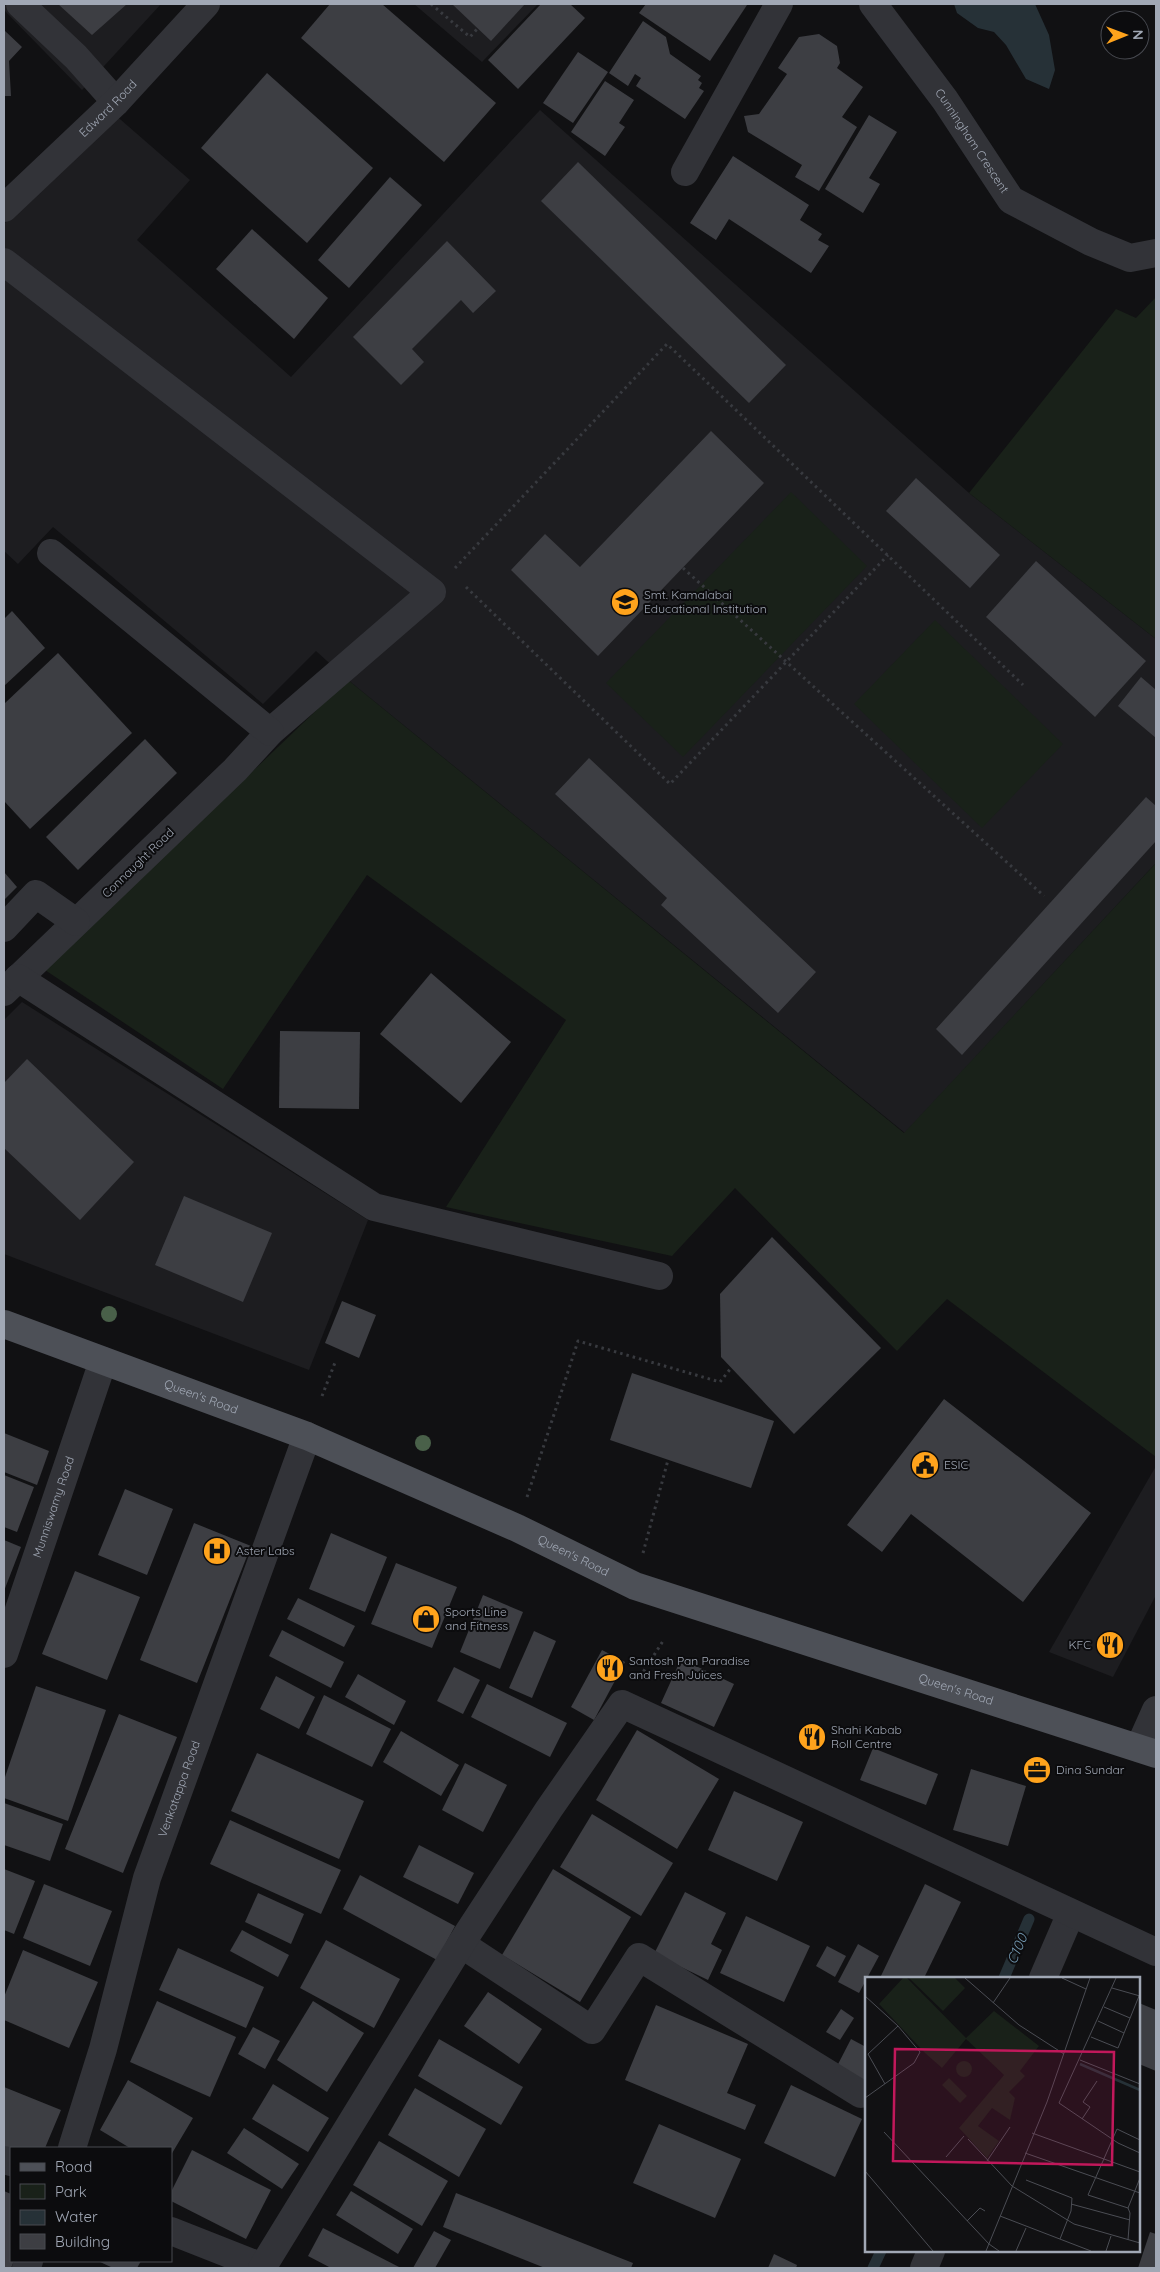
<svg xmlns="http://www.w3.org/2000/svg" width="1160" height="2272" viewBox="0 0 1160 2272" font-family="Quicksand,sans-serif">
<rect width="100%" height="100%" fill="#111113"/>
<g fill="#1d1d20">
<path d="M4,4H161L82,90L4,10Z"/>
<path d="M414,4H538L482,62Z"/>
<path d="M540,110L969,493L1156,639V863L905,1133L348,680L316,651L263,704L53,527L18,564L4,551V224L113,113L190,180L137,240L291,377Z"/>
<path d="M22,1002L368,1220L309,1370L4,1254V1020Z"/>
<path d="M1156,1466V1595L1113,1677L1049,1652Z"/>
</g>
<g fill="#192119">
<path d="M1156,297V639L969,493L1116,309L1136,318Z"/>
<path d="M791,492L867,566L683,757L606,683Z"/>
<path d="M935,620L1063,744L982,828L854,704Z"/>
<path d="M348,680L904,1133L1156,863V1457L947,1299L897,1351L735,1188L672,1256L446,1207L566,1020L367,875L223,1089L45,970Z"/>
</g>
<path fill="#263137" d="M954,4H1035L1049,35L1055,70L1049,89L1026,79L1006,45L994,32L978,28L957,13Z"/>
<g fill="none" stroke-linecap="round" stroke-linejoin="round">
<g stroke="#263137" stroke-width="11">
<path d="M1004,1978L1029,1919"/>
<path d="M873,2268L881,2251"/>
</g>
</g>
<g fill="#3d3e43">
<path d="M58,4H127L92,35Z"/>
<path d="M330,4H382L496,103L444,162L301,38Z"/>
<path d="M452,4H525L491,41Z"/>
<path d="M541,4H570L585,18L518,89L488,60Z"/>
<path d="M646,4H745L747,5L710,61L639,13Z"/>
<path d="M643,21L666,37L670,54L701,76L698,80L702,83L699,88L704,91L685,119L636,86L641,78L635,74L628,86L609,73Z"/>
<path d="M4,30L22,47L9,61L11,96H4Z"/>
<path d="M819,34L837,46L840,63L837,68L863,87L842,117L857,127L819,191L795,177L802,165L748,132L744,116L759,114L787,74L778,68L799,37Z"/>
<path d="M578,52L608,72L573,123L543,103Z"/>
<path d="M267,73L373,168L307,243L201,148Z"/>
<path d="M605,81L634,100L619,123L625,127L605,156L571,132Z"/>
<path d="M869,115L897,132L869,178L880,184L863,213L825,189Z"/>
<path d="M733,156L809,205L800,220L822,234L818,240L829,246L811,273L729,219L716,240L690,223Z"/>
<path d="M578,162L786,365L749,403L541,201Z"/>
<path d="M390,177L422,205L349,288L318,260Z"/>
<path d="M252,229L328,298L294,339L216,269Z"/>
<path d="M447,241L496,291L473,313L461,300L412,349L424,362L401,385L353,337Z"/>
<path d="M711,431L764,483L598,656L511,570L545,534L580,567Z"/>
<path d="M916,478L1000,555L970,588L886,511Z"/>
<path d="M1036,561L1146,661L1095,717L986,617Z"/>
<path d="M12,611L45,648L4,686V619Z"/>
<path d="M58,653L132,733L30,829L4,801V704Z"/>
<path d="M1141,677L1156,690V738L1118,706Z"/>
<path d="M145,739L177,773L78,870L46,837Z"/>
<path d="M589,758L816,972L778,1013L661,905L667,898L555,794Z"/>
<path d="M1146,797L1156,806V841L962,1055L936,1029Z"/>
<path d="M4,872L17,887L4,900Z"/>
<path d="M431,973L511,1042L461,1103L380,1034Z"/>
<path d="M280,1031L360,1032L359,1109L279,1108Z"/>
<path d="M27,1059L134,1162L80,1220L4,1148V1083Z"/>
<path d="M184,1196L272,1233L243,1302L155,1265Z"/>
<path d="M772,1237L881,1348L794,1434L721,1357L720,1294Z"/>
<path d="M342,1301L376,1315L359,1358L325,1343Z"/>
<path d="M632,1373L774,1421L751,1488L610,1440Z"/>
<path d="M944,1399L1091,1513L1023,1602L911,1514L882,1552L847,1525Z"/>
<path d="M4,1433L49,1451L37,1485L4,1472Z"/>
<path d="M4,1475L34,1487L17,1532L4,1527Z"/>
<path d="M125,1489L173,1509L147,1575L98,1555Z"/>
<path d="M194,1523L251,1546L197,1683L140,1660Z"/>
<path d="M331,1533L387,1557L365,1612L309,1589Z"/>
<path d="M4,1540L21,1547L4,1591Z"/>
<path d="M396,1563L457,1587L432,1648L371,1624Z"/>
<path d="M75,1571L140,1597L107,1680L42,1654Z"/>
<path d="M483,1595L523,1612L500,1669L460,1652Z"/>
<path d="M298,1598L355,1626L344,1647L287,1619Z"/>
<path d="M282,1630L344,1662L331,1688L269,1656Z"/>
<path d="M534,1631L556,1641L532,1698L509,1688Z"/>
<path d="M602,1650L625,1662L594,1720L571,1707Z"/>
<path d="M681,1659L734,1684L714,1727L661,1703Z"/>
<path d="M454,1667L480,1680L463,1714L437,1701Z"/>
<path d="M358,1674L406,1701L394,1725L345,1697Z"/>
<path d="M276,1676L315,1697L299,1729L260,1709Z"/>
<path d="M487,1684L567,1723L550,1757L471,1717Z"/>
<path d="M36,1686L106,1710L68,1821L4,1798V1780Z"/>
<path d="M324,1695L391,1729L372,1767L306,1734Z"/>
<path d="M119,1714L177,1737L123,1873L65,1849Z"/>
<path d="M637,1730L719,1779L677,1849L596,1800Z"/>
<path d="M401,1731L459,1765L441,1796L383,1762Z"/>
<path d="M873,1748L938,1774L926,1805L860,1780Z"/>
<path d="M257,1753L364,1801L339,1859L231,1811Z"/>
<path d="M465,1763L507,1785L483,1832L442,1810Z"/>
<path d="M971,1769L1026,1786L1008,1846L953,1830Z"/>
<path d="M734,1791L803,1822L777,1881L708,1850Z"/>
<path d="M4,1803L63,1824L50,1861L4,1845Z"/>
<path d="M592,1814L673,1863L641,1916L560,1867Z"/>
<path d="M230,1820L341,1870L321,1914L210,1864Z"/>
<path d="M419,1845L474,1873L458,1904L403,1877Z"/>
<path d="M4,1869L35,1881L14,1934L4,1930Z"/>
<path d="M553,1869L631,1917L580,2002L502,1955Z"/>
<path d="M360,1875L455,1926L437,1960L343,1909Z"/>
<path d="M44,1884L112,1911L90,1966L23,1938Z"/>
<path d="M925,1884L961,1902L924,1978H880Z"/>
<path d="M685,1892L726,1913L711,1944L722,1950L708,1980L654,1954Z"/>
<path d="M258,1893L304,1914L291,1944L245,1922Z"/>
<path d="M746,1916L810,1946L784,2002L720,1973Z"/>
<path d="M242,1930L289,1955L278,1977L230,1951Z"/>
<path d="M326,1940L400,1979L374,2028L300,1988Z"/>
<path d="M858,1944L879,1956L859,1993L838,1982Z"/>
<path d="M827,1946L846,1956L835,1977L816,1966Z"/>
<path d="M178,1948L264,1987L246,2028L159,1990Z"/>
<path d="M23,1950L98,1982L69,2048L4,2020V1997Z"/>
<path d="M488,1992L542,2029L519,2064L464,2026Z"/>
<path d="M157,2001L236,2037L210,2097L130,2062Z"/>
<path d="M313,2001L364,2033L327,2092L277,2060Z"/>
<path d="M1139,2003L1156,2010V2071L1139,2064Z"/>
<path d="M656,2005L748,2044L727,2093L756,2105L745,2130L625,2080Z"/>
<path d="M841,2009L854,2018L840,2040L826,2032Z"/>
<path d="M253,2027L280,2041L265,2069L238,2054Z"/>
<path d="M439,2039L523,2087L501,2125L418,2076Z"/>
<path d="M851,2039L866,2047V2088L834,2072Z"/>
<path d="M128,2080L193,2118L171,2155V2148H130L100,2130Z"/>
<path d="M273,2084L329,2118L308,2152L252,2119Z"/>
<path d="M791,2085L862,2119L835,2177L764,2143Z"/>
<path d="M4,2087L61,2110L45,2148H11L4,2153Z"/>
<path d="M415,2088L486,2129L459,2177L388,2135Z"/>
<path d="M659,2124L741,2159L715,2218L633,2183Z"/>
<path d="M244,2128L299,2164L282,2189L227,2153Z"/>
<path d="M379,2141L448,2181L422,2226L353,2185Z"/>
<path d="M192,2150L271,2190L246,2239L171,2201V2192Z"/>
<path d="M4,2191L11,2194V2261H14L11,2268H4Z"/>
<path d="M351,2191L413,2229L398,2254L336,2215Z"/>
<path d="M456,2193L633,2263L631,2268H545L443,2227Z"/>
<path d="M323,2228L401,2268H331L308,2256Z"/>
<path d="M434,2231L451,2240L435,2268H413Z"/>
<path d="M1150,2232L1156,2234V2268H1138Z"/>
<path d="M774,2254L797,2265L796,2268H768Z"/>
<path d="M98,2261H141L137,2268H113Z"/>
</g>
<g fill="none" stroke-linecap="round" stroke-linejoin="round">
<g stroke="#383a3f" stroke-width="3" stroke-dasharray="2.5 4" stroke-linecap="butt">
<path d="M431,4L470,37L478,28"/>
<path d="M455,568L667,344L1023,685"/>
<path d="M683,568L1044,896"/>
<path d="M466,587L670,784L888,555"/>
<path d="M322,1396L336,1360"/>
<path d="M527,1497L578,1341L720,1382L731,1368"/>
<path d="M643,1553L668,1460"/>
<path d="M640,1677L663,1641"/>
</g>
<g stroke="#323338" stroke-width="28">
<path d="M20,4L76,57L116,102"/>
<path id="s1" d="M873,4L945,100L1011,200L1091,242L1130,258L1156,253"/>
<path d="M685,172L779,4"/>
<path id="s2" d="M4,208L116,102L206,4"/>
<path d="M4,262L432,592L270,732L235,770L4,992"/>
<path d="M51,553L270,732"/>
<path d="M4,928L36,894L76,922"/>
<path d="M18,978L374,1207L659,1276"/>
<path id="s3" d="M4,1654L103,1361"/>
<path d="M1139,1748L1156,1710"/>
<path d="M461,1944L592,2030L639,1957L861,2094"/>
<path d="M1043,1978L1071,1913"/>
<path id="s4" d="M72,2148L103,2049L147,1878L307,1436"/>
<path d="M4,2160L11,2162"/>
<path d="M171,2231L265,2268"/>
<path d="M26,2268L29,2261"/>
<path d="M262,2268L466,1936L549,1809L622,1704L1156,1952"/>
<path d="M924,2268L931,2251"/>
</g>
<path stroke="#4d5057" stroke-width="28" id="s5" d="M4,1324L307,1436L517,1528L635,1586L1156,1754"/>
</g>
<g fill="#496049">
<circle cx="109" cy="1314" r="8"/>
<circle cx="423" cy="1443" r="8"/>
</g>
<defs>
<symbol id="school-disc" viewBox="-11 -11 22 22"><circle r="9.5" fill="#ffa31c" stroke="#0c0c0e"/><path d="M0-5L7-2L0 1L-7-2ZM-4 1L0 2.5L4 1V4Q0 6-4 4Z" fill="#111"/></symbol>
<symbol id="civic-disc" viewBox="-11 -11 22 22"><circle r="9.5" fill="#ffa31c" stroke="#0c0c0e"/><path d="M-.6-6.5H3V-4.5H.6V-3L4-1V1h2V6H-6V1h2V-1L-.6-3ZM-1.2 2.5V6h2.4V2.5Z" fill="#111"/></symbol>
<symbol id="hospital-disc" viewBox="-11 -11 22 22"><circle r="9.5" fill="#ffa31c" stroke="#0c0c0e"/><path d="M-5-5h3v3.5h4V-5h3V5h-3V1.5h-4V5h-3Z" fill="#111"/></symbol>
<symbol id="shop-disc" viewBox="-11 -11 22 22"><circle r="9.5" fill="#ffa31c" stroke="#0c0c0e"/><path d="M-5-2.5h2.3a2.7 3.5 0 0 1 5.4 0H5L5.5 6h-11ZM-1.5-2.5h3a1.5 2.3 0 0 0-3 0Z" fill="#111"/></symbol>
<symbol id="restaurant-disc" viewBox="-11 -11 22 22"><circle r="9.5" fill="#ffa31c" stroke="#0c0c0e"/><path d="M-5-6h1v4h1v-4h1v4h1v-4h1v5L-1.5 .5V6h-2V.5L-5-1ZM5-6V6H3V1.5H1.5Q1.5-4 5-6Z" fill="#111"/></symbol>
<symbol id="office-disc" viewBox="-11 -11 22 22"><circle r="9.5" fill="#ffa31c" stroke="#0c0c0e"/><path d="M-6-3h4V-5.5h4V-3h4V5H-6ZM-1-4.5V-3h2v-1.5ZM-6 0V1H6V0Z" fill="#111"/></symbol>
</defs>
<g fill-rule="evenodd">
<use href="#school-disc" x="609" y="586" width="32" height="32"/>
<use href="#civic-disc" x="909" y="1449" width="32" height="32"/>
<use href="#hospital-disc" x="201" y="1535" width="32" height="32"/>
<use href="#shop-disc" x="410" y="1603" width="32" height="32"/>
<use href="#restaurant-disc" x="1094" y="1629" width="32" height="32"/>
<use href="#restaurant-disc" x="594" y="1652" width="32" height="32"/>
<use href="#restaurant-disc" x="796" y="1721" width="32" height="32"/>
<use href="#office-disc" x="1021" y="1754" width="32" height="32"/>
</g>
<g text-anchor="middle" stroke-width="4" stroke-linejoin="round" paint-order="stroke">
<g font-size="12" fill="#a1a8b5" stroke="#0c0c0e">
<text dy="4" stroke="none"><textPath href="#s2" startOffset="144">Edward Road</textPath></text>
<text dy="4" stroke="none"><textPath href="#s1" startOffset="169">Cunningham Crescent</textPath></text>
<text transform="translate(138 863) rotate(-44)" y="4">Connaught Road</text>
<text dy="4" stroke="none"><textPath href="#s5" startOffset="210">Queen's Road</textPath></text>
<text dy="4" stroke="none"><textPath href="#s3" startOffset="155">Munniswamy Road</textPath></text>
<text dy="4" stroke="none"><textPath href="#s5" startOffset="615">Queen's Road</textPath></text>
<text dy="4" stroke="none"><textPath href="#s5" startOffset="1021">Queen's Road</textPath></text>
<text dy="4" stroke="none"><textPath href="#s4" startOffset="375">Venkatappa Road</textPath></text>
</g>
<g font-size="12" fill="#a1a8b5" stroke="#0c0c0e" text-anchor="start">
<text x="644" y="599">Smt. Kamalabai<tspan x="644" dy="14">Educational Institution</tspan></text>
<text x="944" y="1469">ESIC</text>
<text x="236" y="1555">Aster Labs</text>
<text x="445" y="1616">Sports Line<tspan x="445" dy="14">and Fitness</tspan></text>
<text x="1091" y="1649" text-anchor="end">KFC</text>
<text x="629" y="1665">Santosh Pan Paradise<tspan x="629" dy="14">and Fresh Juices</tspan></text>
<text x="831" y="1734">Shahi Kabab<tspan x="831" dy="14">Roll Centre</tspan></text>
<text x="1056" y="1774">Dina Sundar</text>
</g>
<g font-size="14" font-style="italic" fill="#749ab3" stroke="#0c0c0e">
<text transform="translate(1017 1949) rotate(-67)" y="5">C100</text>
</g>
</g>
<g transform="translate(865 1977)">
<rect width="275" height="275" fill="#111113"/>
<path d="M38,1H42L101,61L129,34L174,69L155,94L160,99L144,115L150,121L145,143L127,131L113,149L134,164L122,181L94,151L139,98L101,62L77,91L60,76L14,27ZM44,1H90L100,11L78,34ZM91 92a8 8 0 1 1 16 0a8 8 0 1 1-16 0ZM84,101L102,119L95,126L77,108Z" fill="#192119"/>
<path fill="none" stroke="#263137" stroke-width="2.5" d="M215,87L275,113"/>
<path fill="none" stroke="#4b4d54" stroke-width="1" d="M100,1L154,48L199,77M197,1L221,12M251,1L194,126L253,166L275,176M247,11L275,19M0,19L33,49L55,75L49,86L0,121M128,26L145,1M239,30L265,41M233,44L259,56M226,60L253,71L274,19M215,83L275,107M20,107L3,77L33,49M217,142L225,130L218,125L232,104M19,155L124,267L134,274M167,156L275,195M103,162L147,209L209,247L275,266M160,176L275,216M81,180L99,159M122,184L145,150M0,194L68,274M161,203L207,221L206,234L195,262M206,227L265,243M263,231L223,218L252,152L275,163M135,239L226,274M102,244L115,231L120,234M263,263L265,236L263,231L275,201M121,274L182,125L225,1M151,274L161,251M241,274L246,259"/>
<path fill="#c2185b" fill-opacity="0.15" stroke="#c2185b" stroke-width="2.5" d="M30,72L249,75L247,188L28,184Z"/>
<rect width="275" height="275" fill="none" stroke="#a1a8b5" stroke-width="2.5"/>
</g>
<rect width="1160" height="2272" fill="none" stroke="#a1a8b5" stroke-width="10"/>
<rect x="10" y="2147" width="162" height="115" fill="#0c0c0e" stroke="#484a51"/>
<rect x="20" y="2163" width="25" height="8" fill="#4d5057" stroke="#484a51"/>
<text x="55" y="2172" font-size="15" fill="#a1a8b5">Road</text>
<rect x="20" y="2184" width="25" height="15" fill="#192119" stroke="#484a51"/>
<text x="55" y="2197" font-size="15" fill="#a1a8b5">Park</text>
<rect x="20" y="2210" width="25" height="15" fill="#263137" stroke="#484a51"/>
<text x="55" y="2222" font-size="15" fill="#a1a8b5">Water</text>
<rect x="20" y="2234" width="25" height="15" fill="#3d3e43" stroke="#484a51"/>
<text x="55" y="2247" font-size="15" fill="#a1a8b5">Building</text>
<g transform="translate(1125 35) rotate(89)"><circle r="24" fill="#0c0c0e" stroke="#484a51"/>
<path d="M0-4L9 19L0 12L-9 19Z" fill="#ffa31c"/>
<text y="-8" font-size="14" font-weight="bold" text-anchor="middle" fill="#a1a8b5">N</text>
</g>
</svg>
